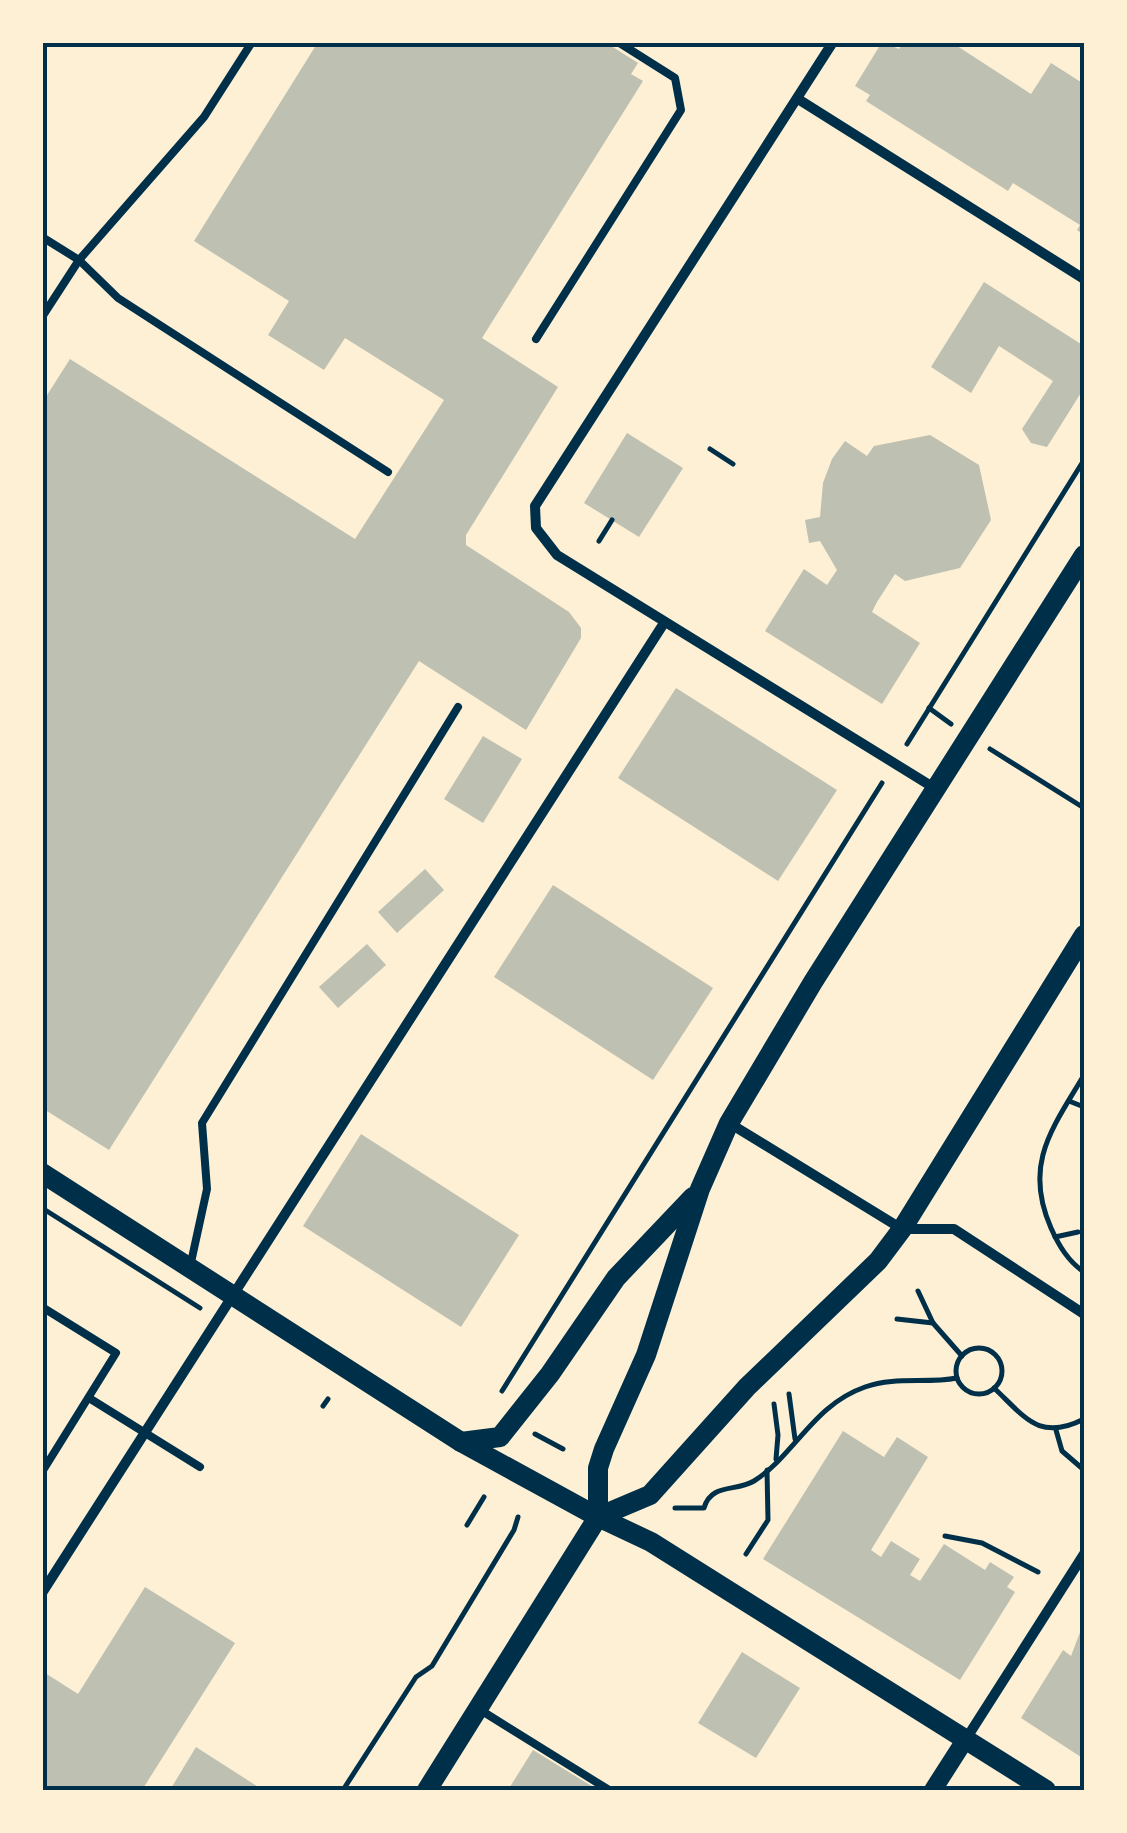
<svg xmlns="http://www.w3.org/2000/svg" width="1127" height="1833" viewBox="0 0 1127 1833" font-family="Figtree,sans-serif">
<rect width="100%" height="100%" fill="#fdf0d5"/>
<g fill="#bec0b2">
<path d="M318,42H581L586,45L587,42H605L638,63L631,74L643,81L482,338L558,387L466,535V545L569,612L581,628V638L526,730L419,661L109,1150L42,1108V403L70,359L355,539L444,400L345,338L324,370L268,335L289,301L194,241Z"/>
<path d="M882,42L899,49L903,42H951L1031,94L1051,63L1084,84V235L1077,230L1080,225L1013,183L1008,191L866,101L870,95L855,86Z"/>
<path d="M984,282L1084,346V388L1047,447L1031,443L1022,429L1053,381L999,346L971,393L931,367Z"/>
<path d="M627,433L683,468L639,537L584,503Z"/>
<path d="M930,435L979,465L991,520L960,568L905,581L895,574L877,602L872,612L920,643L882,704L765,631L804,569L827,585L837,570L820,541L809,543L805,520L820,517L823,483L832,459L845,441L867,456L874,446Z"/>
<path d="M676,688L837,790L778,881L618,778Z"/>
<path d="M483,736L522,759L483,823L444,799Z"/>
<path d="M425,869L444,890L397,933L378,912Z"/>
<path d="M553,885L713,988L653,1080L494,977Z"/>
<path d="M367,944L386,965L338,1008L319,987Z"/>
<path d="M361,1134L519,1235L461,1327L303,1226Z"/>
<path d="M843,1431L884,1457L897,1437L928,1457L871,1550L881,1557L891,1541L920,1559L910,1575L920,1581L944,1544L985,1570L990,1562L1014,1577L1007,1587L1015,1592L960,1680L763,1559Z"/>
<path d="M145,1587L235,1643L142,1790H42V1671L78,1694Z"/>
<path d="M1084,1622V1759L1021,1718L1063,1650L1071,1656Z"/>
<path d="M742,1652L800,1688L756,1758L698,1723Z"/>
<path d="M196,1747L263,1790H170Z"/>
<path d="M533,1750L598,1790H508Z"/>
</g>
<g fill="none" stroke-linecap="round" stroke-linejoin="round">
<g stroke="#003049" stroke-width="5">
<path d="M710,449L733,464"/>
<path d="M599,541L612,520"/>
<path d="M929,708L951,724"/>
<path d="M907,744L1084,460"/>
<path d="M990,749L1084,808"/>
<path d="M1084,1075C1052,1129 1023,1164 1051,1228C1059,1246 1068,1261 1084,1272"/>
<path d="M1069,1101L1084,1107"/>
<path d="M42,1208L200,1308"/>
<path d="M1055,1237L1078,1232"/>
<path d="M918,1291L933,1323L962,1356"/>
<path d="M897,1319L933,1323"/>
<circle cx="979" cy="1371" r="23"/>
<path d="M994,1388C1025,1417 1039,1442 1084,1419"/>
<path d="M502,1391L882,783"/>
<path d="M789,1394L795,1439"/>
<path d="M774,1404L778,1435L776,1459"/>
<path d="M323,1406L328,1399"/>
<path d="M1056,1430L1062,1451L1084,1470"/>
<path d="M535,1434L563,1449"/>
<path d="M675,1508H704C711,1483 736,1492 754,1481C795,1455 813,1405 865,1387C896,1376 926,1384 957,1378"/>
<path d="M467,1525L484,1497"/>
<path d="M945,1536L982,1543L1038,1572"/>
<path d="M746,1554L768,1520L767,1470"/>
<path d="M343,1790L416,1677L432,1666L514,1530L518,1517"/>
</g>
<g stroke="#003049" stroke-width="8">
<path d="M42,237L79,260L118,298L388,472"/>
<path d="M42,317L79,260L204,117L252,42"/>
<path d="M536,339L681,110L675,78L618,42"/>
<path d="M190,1267L207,1189L202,1123L458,707"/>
<path d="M42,1307L116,1353L42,1472"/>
<path d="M89,1398L200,1467"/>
<path d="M482,1711L609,1790"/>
</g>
<g stroke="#003049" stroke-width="10">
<path d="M833,42L535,506L536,528L557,555L936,789"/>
<path d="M798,99L1084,279"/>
<path d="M729,1123L902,1229H954L1084,1314"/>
<path d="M42,1593L664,623"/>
<path d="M966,1739L1084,1554"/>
</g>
<path stroke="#003049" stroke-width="18" d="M933,1790L965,1740"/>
<g stroke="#003049" stroke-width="20">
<path d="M42,1173L461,1442L598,1517L651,1542L1046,1790"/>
<path d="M461,1442L500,1437L550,1374L616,1278L693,1197"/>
<path d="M598,1517L650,1495L747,1387L878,1261L902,1229L1084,935"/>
<path d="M427,1790L598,1517V1468L604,1449L646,1355L700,1189L729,1123L813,982L1084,555"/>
</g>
</g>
<rect width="1127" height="1833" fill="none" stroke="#fdf0d5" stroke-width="90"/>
<rect x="45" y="45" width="1037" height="1743" fill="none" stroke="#003049" stroke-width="4"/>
</svg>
